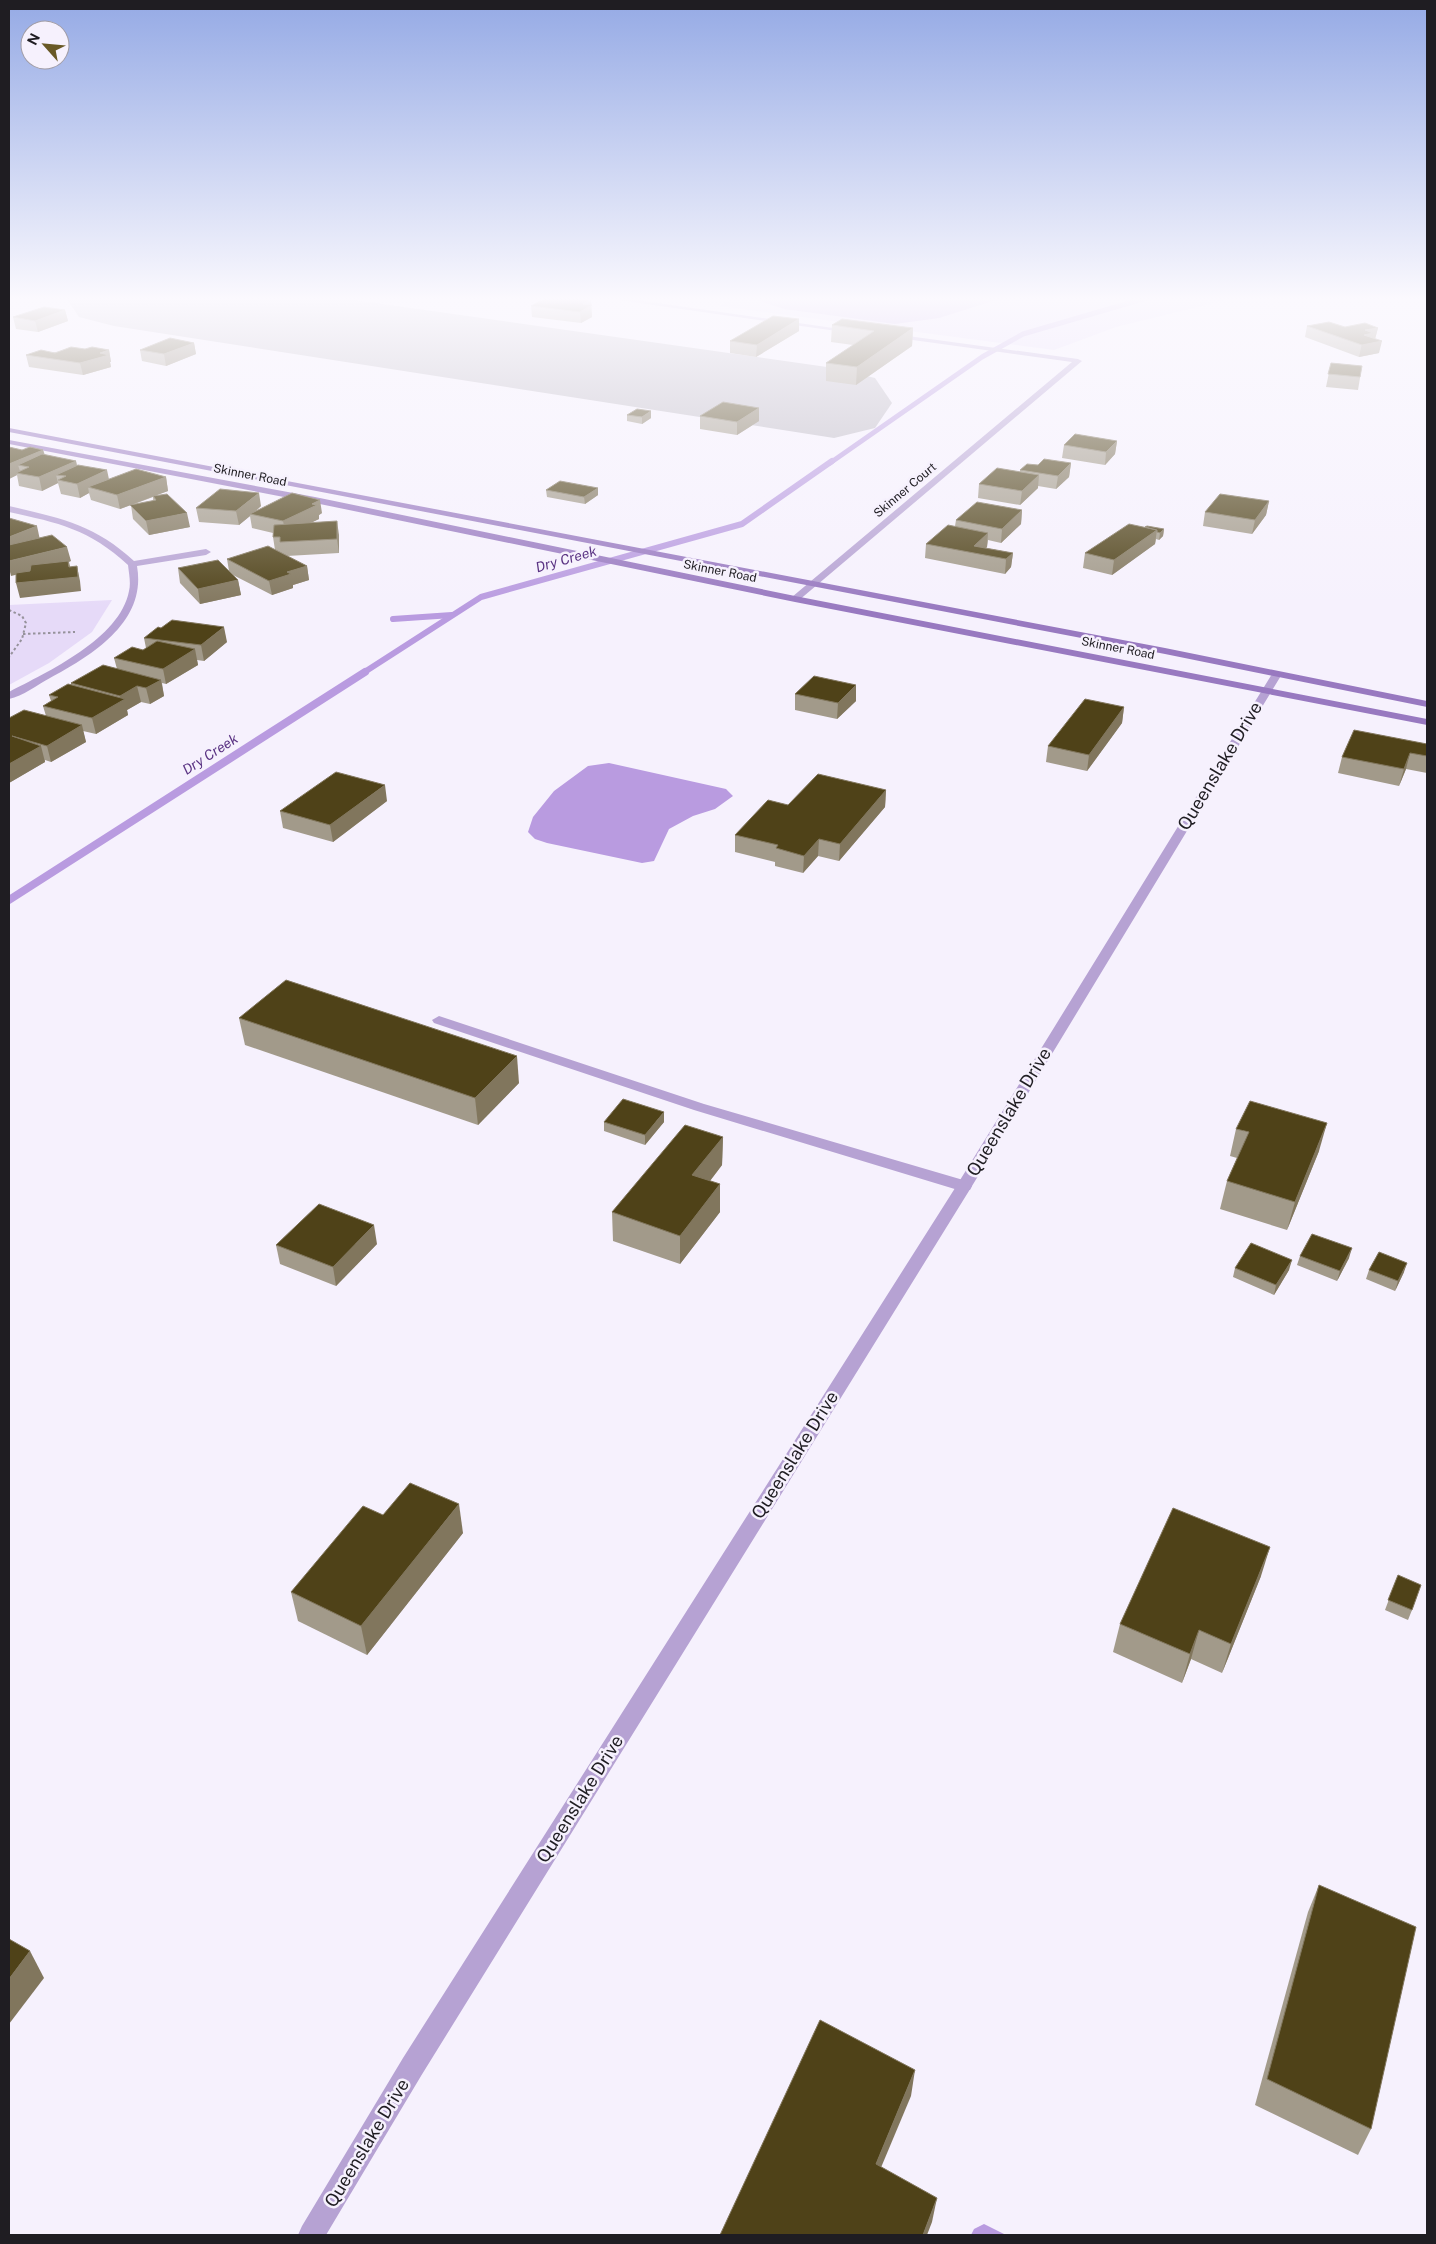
<svg xmlns="http://www.w3.org/2000/svg" width="1436" height="2244" viewBox="0 0 1436 2244" font-family="'Public Sans',sans-serif">
<rect width="100%" height="100%" fill="#f6f1fd"/>
<g fill="#e6daf8">
<path d="M737,296H1243L1116,327L1054,350L719,306Z"/>
<path d="M112,600L92,632L49,663L9,685V605Z"/>
</g>
<g fill="#b99be0">
<path d="M768,296H990L996,300L939,318L895,324L784,309L760,301Z"/>
<path d="M609,763L726,789L733,796L715,809L693,816L669,829L654,861L642,863L547,843L535,839L528,832L533,817L554,791L588,766Z"/>
<path d="M984,2224L1006,2235H971L974,2229Z"/>
</g>
<g fill="none" stroke-linecap="round" stroke-linejoin="round">
<path stroke="#b99be0" stroke-width="5" d="M830,463L982,357L1023,334L1153,296"/>
<g stroke="#b99be0" stroke-width="6">
<path d="M393,619L452,615"/>
<path d="M363,673L481,597L742,524L832,461"/>
</g>
<path stroke="#b99be0" stroke-width="8" d="M9,900L365,672"/>
<path fill="#bcb8c2" fill-rule="evenodd" d="M65,296H326L834,368L875,378L892,403L875,428L834,438L114,326L79,317Z"/>
<g stroke="#96929b" stroke-width="2" stroke-dasharray="2.5 2.5" stroke-linecap="butt">
<path d="M9,610L22,616L26,623L22,639L9,657"/>
<path d="M23,634L75,632"/>
</g>
<path fill="#b6a2d3" fill-rule="evenodd" d="M439,1016L704,1104L970,1182L972,1186L970,1190H958L694,1110L434,1023L432,1020Z"/>
<g fill="#b6a2d3" fill-rule="evenodd">
<path d="M590,296H609L854,331L851,333Z"/>
<path d="M893,334L1078,359L1082,361L798,601H792V597L1072,362L891,337V335Z"/>
<path d="M9,506C60,518 94,524 134,561L206,549L211,552L206,555L137,566C147,622 92,655 50,678C37,685 23,696 9,699V692C47,672 120,639 129,591C131,583 129,574 128,565C89,529 59,523 9,512Z"/>
<path d="M1277,671L1282,674L972,1186L421,2076L326,2235H298L302,2226L403,2058L957,1185L1272,674Z"/>
</g>
<g fill="#9879c0" fill-rule="evenodd">
<path d="M9,428L1165,648L1427,701V707L1165,654L9,432Z"/>
<path d="M9,440L315,497L795,596L1427,719V725L795,602L315,503L9,444Z"/>
</g>
</g>
<g fill="#a29a8a" fill-rule="evenodd">
<path d="M591,305L592,317L581,323L532,317L531,306Z"/>
<path d="M65,310L68,321L38,332L16,329L13,317Z"/>
<path d="M832,325L913,328L912,346L856,385L826,381V363L853,345L831,342Z"/>
<path d="M1307,326L1378,328L1375,339L1379,353L1359,357L1305,337Z"/>
<path d="M799,331L756,357L730,353V341Z"/>
<path d="M194,343L196,354L166,366L142,361L140,350Z"/>
<path d="M85,349L109,350L111,362H110L111,367L83,375L29,367L26,355Z"/>
<path d="M1331,363L1362,366L1358,390L1326,387Z"/>
<path d="M759,408V421L737,435L700,429V416Z"/>
<path d="M627,415L651,418L642,424L627,421Z"/>
<path d="M1117,441L1115,454L1105,465L1062,458L1064,445Z"/>
<path d="M9,447L22,450H43L45,455L76,461L77,465L109,479L166,477L168,491L153,496L190,527L149,535L133,519L131,505L120,509L91,500L89,493L80,498L61,494L58,483L42,491L19,486L17,475L9,479ZM153,497V501L132,505Z"/>
<path d="M1071,463L1069,477L1056,489L1038,486V488L1020,505L978,498L979,484L1020,472V470L1038,465Z"/>
<path d="M598,488V495L585,504L547,497L546,490Z"/>
<path d="M1269,501L1266,515L1252,534L1203,526L1205,512Z"/>
<path d="M261,506L257,510L322,513L319,515V519L310,523L339,535V553L287,556L307,566L309,580L293,585V588L272,595L233,575L238,580L241,595L200,604L180,583L178,568L229,571L227,559L275,550L273,537V533L252,528L250,516L239,525L199,522L196,508Z"/>
<path d="M1022,510L1021,524L1001,543L988,540L987,547L986,548L1013,553L1011,567L1005,574L925,558L926,544L955,526L956,520Z"/>
<path d="M1145,527L1164,529L1163,536L1159,540L1156,539L1155,544L1112,575L1083,568L1085,553Z"/>
<path d="M144,638L227,642L204,661L197,660L198,665L166,684L162,683L164,696L150,704L141,702L127,710L128,715L96,734L83,731L86,742L51,762L45,760V762L9,783V718L46,716L43,706L51,701L49,695L71,685V683L117,669L114,658L143,650L146,648Z"/>
<path d="M856,685V701L837,719L795,710V694Z"/>
<path d="M1124,707L1122,723L1087,771L1046,762L1048,746Z"/>
<path d="M1427,744V773L1406,769L1399,786L1338,773L1342,757Z"/>
<path d="M886,790L885,807L839,861L818,856L803,873L775,866V862L735,852V835L788,805Z"/>
<path d="M387,801L333,842L283,828L280,811Z"/>
<path d="M239,1018L519,1083L478,1125L245,1045Z"/>
<path d="M604,1122H664L645,1145L604,1131Z"/>
<path d="M1236,1129L1319,1151L1287,1230L1220,1209L1227,1181L1237,1158L1230,1156Z"/>
<path d="M723,1137L722,1165L710,1181L720,1184V1212L680,1264L613,1241L612,1212Z"/>
<path d="M377,1244L336,1286L280,1264L276,1245Z"/>
<path d="M1300,1256L1349,1258L1337,1281L1297,1265Z"/>
<path d="M1235,1268L1289,1270L1274,1295L1233,1277Z"/>
<path d="M1369,1270L1404,1272L1395,1291L1366,1279Z"/>
<path d="M383,1515L463,1533L367,1655L298,1621L291,1592Z"/>
<path d="M1398,1575L1412,1610L1408,1620L1385,1610Z"/>
<path d="M1261,1576L1222,1673L1191,1659L1182,1683L1113,1652L1120,1624Z"/>
<path d="M1319,1885L1371,2129L1358,2155L1255,2105L1308,1912Z"/>
</g>
<g fill="#81765d">
<path d="M591,300L592,317L581,323L580,312L583,304Z"/>
<path d="M65,310L68,321L38,332L35,321Z"/>
<path d="M799,319V331L756,357L757,345Z"/>
<path d="M913,328L912,346L856,385L857,367Z"/>
<path d="M1378,328L1375,339L1382,341L1379,353L1359,357L1365,330Z"/>
<path d="M194,343L196,354L166,366L164,354Z"/>
<path d="M109,350L111,362H110L111,367L83,375L80,363Z"/>
<path d="M759,408V421L737,435V422Z"/>
<path d="M651,411V418L642,424V417Z"/>
<path d="M1117,441L1115,454L1105,465L1106,452Z"/>
<path d="M43,450L47,463L29,467L18,465L21,474L16,473L17,475L9,479V464Z"/>
<path d="M76,461L78,474L66,476L56,475L58,483L42,491L39,477Z"/>
<path d="M1071,463L1069,477L1056,489L1058,476Z"/>
<path d="M107,470L110,484L88,487L89,493L80,498L77,484Z"/>
<path d="M1039,475L1038,488L1020,505L1022,491Z"/>
<path d="M166,477L168,491L120,509L117,495Z"/>
<path d="M598,488V495L585,504L584,497Z"/>
<path d="M259,493L261,506L252,514H250V516L239,525L236,511Z"/>
<path d="M320,500L322,513L319,515V519L286,535L283,521L312,504Z"/>
<path d="M1269,501L1266,515L1252,534L1255,520Z"/>
<path d="M1022,510L1021,524L1001,543L1002,529Z"/>
<path d="M187,513L190,527L149,535L146,521Z"/>
<path d="M337,521L339,535V553L337,539Z"/>
<path d="M37,526L40,540L9,552V537Z"/>
<path d="M1164,529L1163,536L1159,540L1160,533Z"/>
<path d="M1157,530L1155,544L1112,575L1114,560Z"/>
<path d="M988,533L987,547L979,554L974,546Z"/>
<path d="M67,547L71,561L69,562L72,575L77,566L80,581L81,591L20,598L16,583L69,567L68,562L11,576L9,568V561Z"/>
<path d="M1013,553L1011,567L1005,574L1006,559Z"/>
<path d="M307,566L309,580L293,585V588L272,595L269,581L287,572Z"/>
<path d="M238,580L241,595L200,604L198,589Z"/>
<path d="M224,627L227,642L204,661L201,645Z"/>
<path d="M195,649L198,665L166,684L163,669Z"/>
<path d="M161,680L164,696L150,704L146,688Z"/>
<path d="M856,685V701L837,719L838,703Z"/>
<path d="M137,686L141,702L127,710L128,715L96,734L92,718L121,701L120,696Z"/>
<path d="M1124,707L1122,723L1087,771L1089,755Z"/>
<path d="M82,725L86,742L51,762L47,746Z"/>
<path d="M41,746L45,762L9,783V764Z"/>
<path d="M1410,753L1406,769L1399,786L1404,769Z"/>
<path d="M385,785L387,801L333,842L330,825Z"/>
<path d="M886,790L885,807L839,861L840,844Z"/>
<path d="M819,839L818,856L803,873L804,856Z"/>
<path d="M517,1056L519,1083L478,1125L475,1098Z"/>
<path d="M664,1112V1122L645,1145V1135Z"/>
<path d="M1327,1123L1319,1151L1287,1230L1295,1202Z"/>
<path d="M723,1137L722,1165L693,1203L692,1175Z"/>
<path d="M720,1184V1212L680,1264V1236Z"/>
<path d="M374,1225L377,1244L336,1286L333,1267Z"/>
<path d="M1352,1248L1349,1258L1337,1281L1340,1271Z"/>
<path d="M1292,1260L1289,1270L1274,1295L1276,1285Z"/>
<path d="M1407,1263L1404,1272L1395,1291L1398,1281Z"/>
<path d="M459,1504L463,1533L367,1655L361,1626Z"/>
<path d="M1270,1547L1261,1576L1222,1673L1231,1644Z"/>
<path d="M1199,1630L1191,1659L1182,1683L1190,1654Z"/>
<path d="M30,1951L44,1978L9,2024V1979Z"/>
<path d="M915,2070L911,2096L872,2189L876,2164Z"/>
<path d="M937,2198L932,2222L927,2235H923Z"/>
</g>
<g fill="#4f4218" stroke="#81765d">
<path d="M549,296L591,300L583,304L592,305L580,312L531,306Z"/>
<path d="M44,307L65,310L35,321L13,317Z"/>
<path d="M773,316L799,319L757,345L730,341Z"/>
<path d="M842,319L913,328L857,367L826,363L874,331L832,325Z"/>
<path d="M1329,322L1345,327L1365,323L1378,328L1365,330L1373,333L1364,335L1382,341L1362,345L1307,326Z"/>
<path d="M170,338L194,343L164,354L140,350Z"/>
<path d="M71,347L85,349L92,347L109,350L100,353L109,355L80,363L26,355L41,350L55,353Z"/>
<path d="M1331,363L1362,366L1360,377L1328,374Z"/>
<path d="M723,402L759,408L737,422L700,416Z"/>
<path d="M637,409L651,411L642,417L627,415Z"/>
<path d="M1075,434L1117,441L1106,452L1064,445Z"/>
<path d="M9,447L22,450L30,447L43,450L9,464Z"/>
<path d="M42,454L76,461L39,477L16,473L29,467L18,465Z"/>
<path d="M1044,459L1071,463L1058,476L1020,470L1027,464L1038,465Z"/>
<path d="M78,465L107,470L77,484L58,480L66,476L56,475Z"/>
<path d="M997,468L1039,475L1022,491L979,484Z"/>
<path d="M136,469L166,477L117,495L88,487Z"/>
<path d="M560,481L598,488L584,497L546,490Z"/>
<path d="M220,489L259,493L236,511L196,508Z"/>
<path d="M292,493L320,500L312,504L317,505L283,521L250,514Z"/>
<path d="M167,494L187,513L146,521L130,505L156,500L153,496Z"/>
<path d="M1220,494L1269,501L1255,520L1205,512Z"/>
<path d="M977,502L1022,510L1002,529L956,520Z"/>
<path d="M9,518L37,526L9,537Z"/>
<path d="M337,521V539L280,542V537H273L274,525Z"/>
<path d="M1129,524L1157,530L1114,560L1085,553Z"/>
<path d="M948,525L988,533L974,546L1013,553L1006,559L926,544Z"/>
<path d="M1147,526L1164,529L1160,533L1157,532V530L1145,527Z"/>
<path d="M52,535L67,547L9,561V545Z"/>
<path d="M268,546L307,566L287,572L291,574L269,581L227,559Z"/>
<path d="M218,560L238,580L198,589L178,568Z"/>
<path d="M68,561L69,567L77,566L78,577L16,583V573L30,571L31,565Z"/>
<path d="M172,620L224,627L201,645L144,638L158,627L161,628Z"/>
<path d="M157,641L195,649L163,669L114,658L132,647L143,650Z"/>
<path d="M103,665L161,680L146,688L137,686L120,696L71,683Z"/>
<path d="M814,676L856,685L838,703L795,694Z"/>
<path d="M68,684L125,699L92,718L43,706L58,697L49,695Z"/>
<path d="M1085,699L1124,707L1089,755L1048,746Z"/>
<path d="M24,710L82,725L47,746L12,736L41,746L9,764V718Z"/>
<path d="M1354,730L1427,744V756L1410,753L1404,769L1342,757Z"/>
<path d="M336,772L385,785L330,825L280,811Z"/>
<path d="M818,774L886,790L840,844L819,839L804,856L776,848L778,845L735,835L768,800L788,805Z"/>
<path d="M286,980L517,1056L475,1098L239,1018Z"/>
<path d="M623,1099L664,1112L645,1135L604,1122Z"/>
<path d="M1250,1101L1327,1123L1295,1202L1227,1181L1249,1132L1236,1129Z"/>
<path d="M685,1125L723,1137L692,1175L720,1184L680,1236L612,1212Z"/>
<path d="M319,1204L374,1225L333,1267L276,1245Z"/>
<path d="M1312,1234L1352,1248L1340,1271L1300,1256Z"/>
<path d="M1251,1243L1292,1260L1276,1285L1235,1268Z"/>
<path d="M1379,1252L1407,1263L1398,1281L1369,1270Z"/>
<path d="M410,1483L459,1504L361,1626L291,1592L363,1506L383,1515Z"/>
<path d="M1173,1508L1270,1547L1231,1644L1199,1630L1190,1654L1120,1624Z"/>
<path d="M1398,1575L1421,1585L1412,1610L1388,1600Z"/>
<path d="M1319,1885L1416,1927L1371,2129L1267,2079Z"/>
<path d="M9,1939L30,1951L9,1979Z"/>
<path d="M820,2020L915,2070L876,2164L937,2198L923,2235H720Z"/>
</g>
<linearGradient id="sky" x2="0" y2="1"><stop stop-color="#95aae5"/><stop offset="0.49" stop-color="#fbf9fe"/><stop offset="1" stop-color="#fbf9fe" stop-opacity="0"/></linearGradient>
<rect width="1436" height="610" fill="url(#sky)"/>
<g text-anchor="middle" stroke-width="5" stroke-linejoin="round" paint-order="stroke">
<g font-size="12" fill="#1f1d22" stroke="#f6f1fd">
<text transform="translate(250 475) rotate(11)" y="4">Skinner Road</text>
<text transform="translate(905 490) rotate(-40)" y="4">Skinner Court</text>
<text transform="translate(720 571) rotate(11)" y="4">Skinner Road</text>
<text transform="translate(1118 648) rotate(11)" y="4">Skinner Road</text>
</g>
<g font-size="14" font-style="italic" fill="#5a3383" stroke="#f6f1fd">
<text transform="translate(566 559) rotate(-16)" y="5">Dry Creek</text>
<text transform="translate(210 754) rotate(-33)" y="5">Dry Creek</text>
</g>
<g font-size="18" fill="#1f1d22" stroke="#f6f1fd">
<text transform="translate(1220 766) rotate(-59)" y="6">Queenslake Drive</text>
<text transform="translate(1009 1112) rotate(-59)" y="6">Queenslake Drive</text>
<text transform="translate(795 1455) rotate(-58)" y="6">Queenslake Drive</text>
<text transform="translate(580 1799) rotate(-58)" y="6">Queenslake Drive</text>
<text transform="translate(367 2143) rotate(-59)" y="6">Queenslake Drive</text>
</g>
</g>
<rect width="1436" height="2244" fill="none" stroke="#1f1d22" stroke-width="20"/>
<g transform="translate(45 45) rotate(297)"><circle r="24" fill="#f6f1fd" stroke="#a09ca5"/>
<path d="M0-4L9 19L0 12L-9 19Z" fill="#695926"/>
<text y="-8" font-size="14" font-weight="bold" text-anchor="middle" fill="#1f1d22">N</text>
</g>
</svg>
